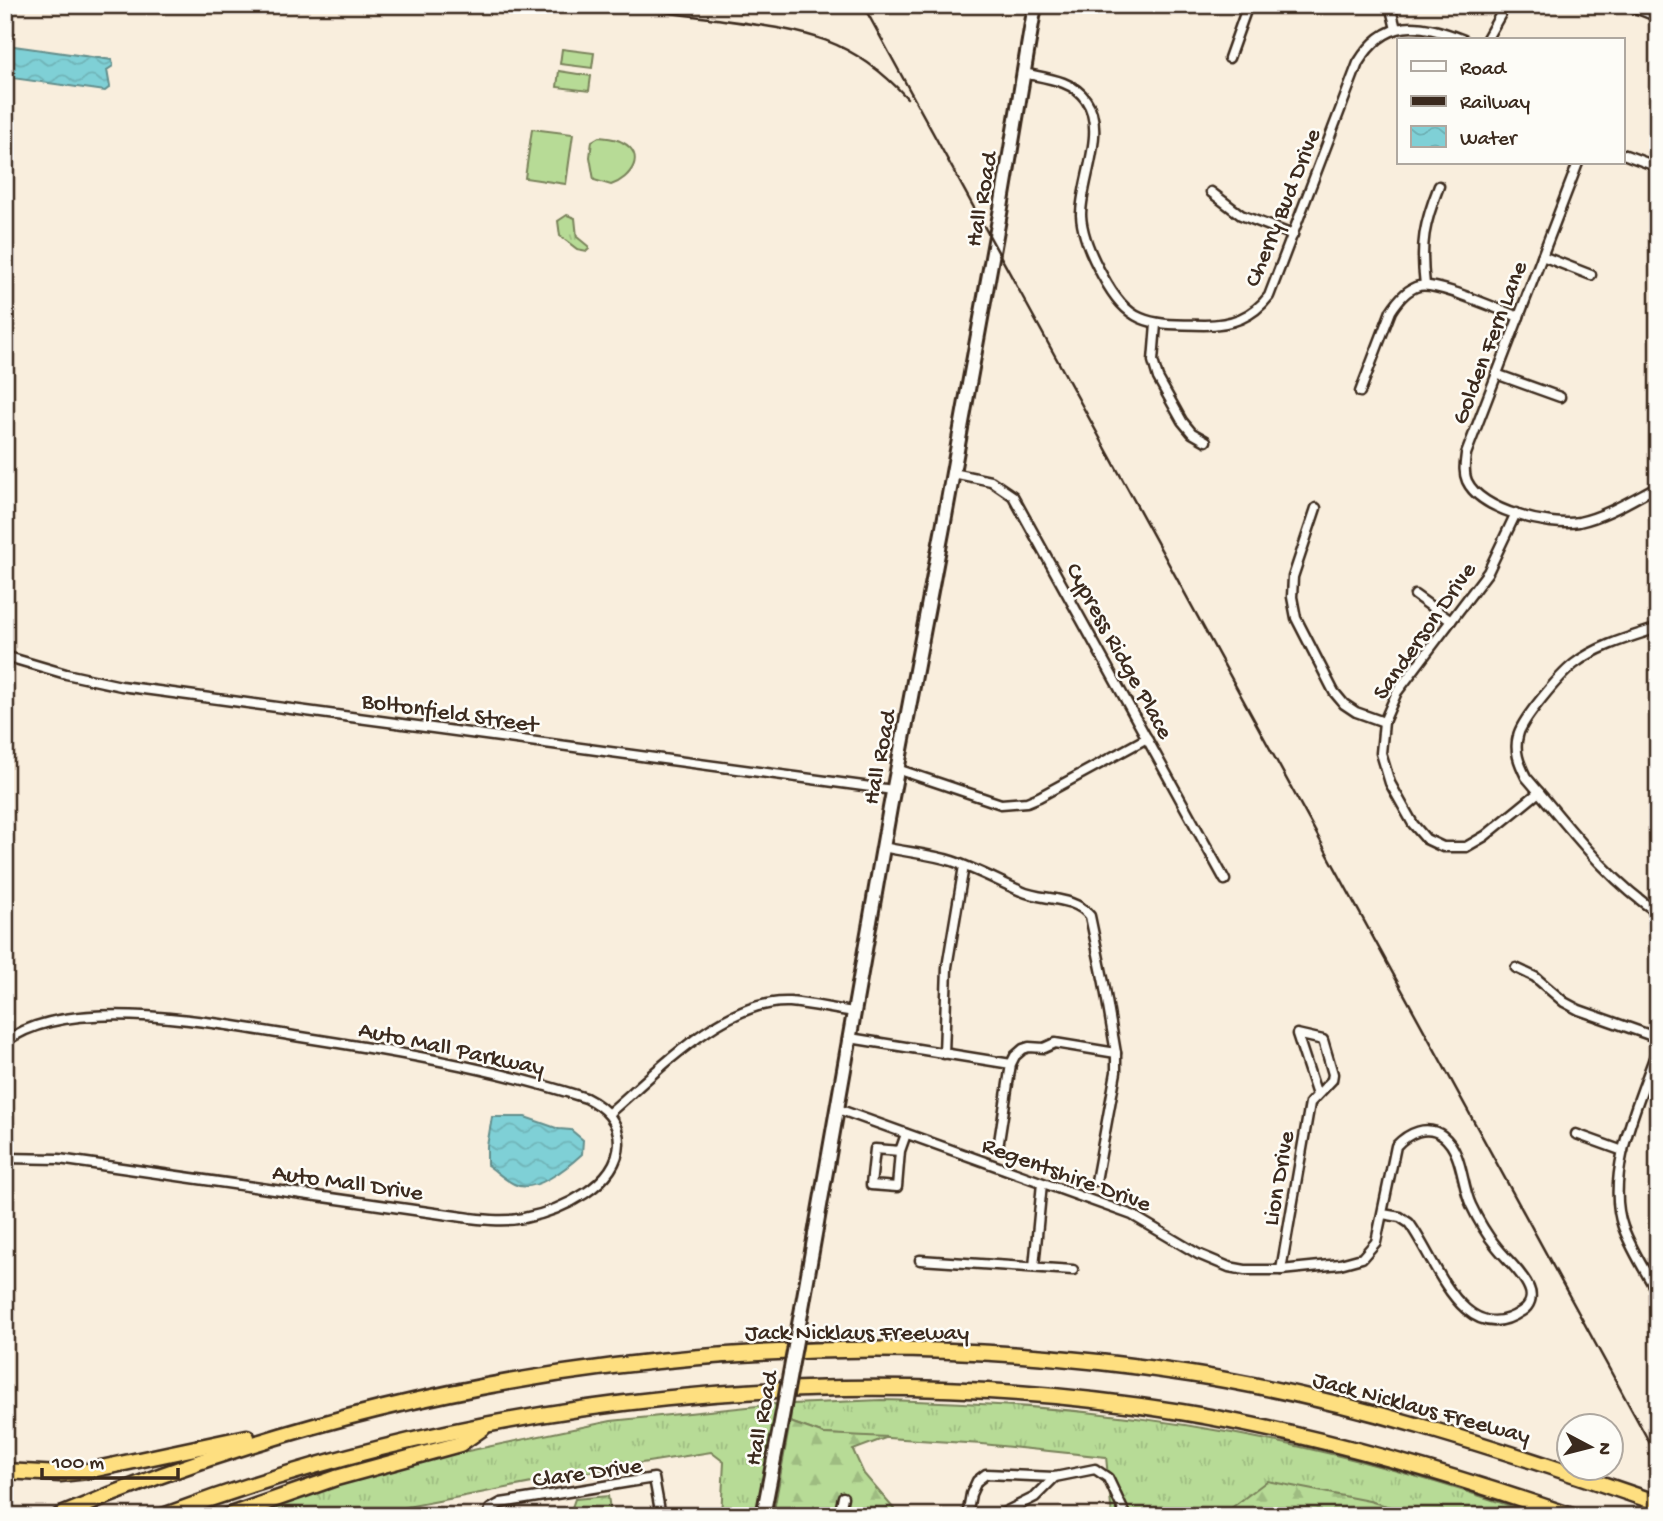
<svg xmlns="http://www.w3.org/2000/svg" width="1663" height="1521" viewBox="0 0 1663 1521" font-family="'Gochi Hand',sans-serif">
<defs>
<pattern id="grass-tufts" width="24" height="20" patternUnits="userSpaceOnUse" patternTransform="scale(1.75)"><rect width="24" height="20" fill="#b7db96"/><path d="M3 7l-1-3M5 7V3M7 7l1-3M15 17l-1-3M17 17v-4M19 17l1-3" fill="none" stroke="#9ebc81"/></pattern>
<pattern id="forest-firs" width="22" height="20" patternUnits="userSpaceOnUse" patternTransform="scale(1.75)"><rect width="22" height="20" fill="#b7db96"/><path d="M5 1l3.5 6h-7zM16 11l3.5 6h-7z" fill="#9ebc81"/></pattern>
<pattern id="water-waves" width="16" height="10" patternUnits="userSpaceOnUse" patternTransform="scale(1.75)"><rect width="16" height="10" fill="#7fd0d6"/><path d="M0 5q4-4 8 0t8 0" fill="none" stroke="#6fb3b7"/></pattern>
</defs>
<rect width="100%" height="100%" fill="#f9eedd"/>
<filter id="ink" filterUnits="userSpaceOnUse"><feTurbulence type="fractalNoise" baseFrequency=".0143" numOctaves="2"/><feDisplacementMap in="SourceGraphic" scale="14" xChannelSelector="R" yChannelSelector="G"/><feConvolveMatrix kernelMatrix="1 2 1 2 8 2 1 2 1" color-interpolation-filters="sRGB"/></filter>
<g filter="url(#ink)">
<g fill="url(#grass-tufts)" stroke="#79825a" stroke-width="2">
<path d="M567,215L575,218L577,237L588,246L589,249L587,251L577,249L560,236L558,221Z"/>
<path d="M881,1400C952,1402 1023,1405 1094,1413C1246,1429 1395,1465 1539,1516H1421L1369,1501L1231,1509L1234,1516H1112L1106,1457L982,1444L824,1434L790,1422L792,1404Z"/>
<path d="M777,1404L757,1516H721L724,1462L711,1452L610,1468L407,1507L375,1516H242L377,1470L611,1421Z"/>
</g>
<g fill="url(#forest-firs)" stroke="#79825a" stroke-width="2">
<path d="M790,1422L824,1434L888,1437L853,1450L864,1474L900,1516H773Z"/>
<path d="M1267,1481L1369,1501L1421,1516H1234L1230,1509Z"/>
<path d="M608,1496L611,1516H569L575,1499Z"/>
</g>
<g fill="#b7db96" stroke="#79825a" stroke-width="2">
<path d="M562,49L594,53L592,68L560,64Z"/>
<path d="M559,71L591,76L589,91L557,87Z"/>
<path d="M532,129L573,134L566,184L525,178Z"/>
<path d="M599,137C607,138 615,138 622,142C647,155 631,178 611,185L594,180L590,157L592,141Z"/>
</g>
<g fill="url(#water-waves)" stroke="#648e8c" stroke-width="2">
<path d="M7,45L112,60L113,66L107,70L110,87L105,91L5,77Z"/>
<path d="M492,1117H525L559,1129L571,1130L583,1140L582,1154C568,1167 534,1195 514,1184C505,1180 496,1171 487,1165V1146Z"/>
</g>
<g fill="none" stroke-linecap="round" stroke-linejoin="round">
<defs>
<g id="minor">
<path d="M1390,5L1396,29"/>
<path d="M1628,5L1658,17"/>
<path d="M1486,40L1506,5"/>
<path d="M1229,58L1248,5"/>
<path d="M1023,73C1045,78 1073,80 1086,100C1107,130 1081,181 1081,215C1082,236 1092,257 1102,275C1130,327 1150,324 1204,325C1231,325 1252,318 1269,296L1358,63C1386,17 1419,22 1464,40"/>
<path d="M1623,154L1658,167"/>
<path d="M1578,163L1466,454C1465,463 1463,472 1467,481C1481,511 1549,527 1579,522C1607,516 1633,499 1658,486"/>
<path d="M1211,192L1241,215L1293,235"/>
<path d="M1542,256L1591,275"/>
<path d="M1425,285C1420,244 1424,224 1439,186"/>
<path d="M1156,324L1153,361L1158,378L1182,421L1192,433L1206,441"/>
<path d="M1496,374L1560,397"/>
<path d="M1360,392L1391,311C1398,300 1407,289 1419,286C1436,281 1499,310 1519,317"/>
<path d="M953,473L991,481L1013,496L1225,880"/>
<path d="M1316,508L1293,577L1292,597L1296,618L1334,692L1344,704L1356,712L1384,722"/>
<path d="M1516,513L1488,572L1397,692L1384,722L1381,753L1390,783L1413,824L1426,839L1443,847H1466L1485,836L1539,792"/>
<path d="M1415,595L1451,621"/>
<path d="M1658,628C1630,637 1597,646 1574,664C1560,675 1521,720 1518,736C1514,751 1519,763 1526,777C1567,824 1605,878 1658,913"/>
<path d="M5,656L66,674L121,686L893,790"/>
<path d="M897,769L1001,804L1027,802L1039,797L1147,738"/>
<path d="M883,847C905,852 930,854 952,861C976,869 998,881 1021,891C1042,901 1074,895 1090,916L1104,983L1116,1053V1072L1096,1181"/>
<path d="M1516,968L1535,977L1564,1002L1579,1010L1658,1038"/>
<path d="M850,1038L1011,1064"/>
<path d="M5,1042C69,992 225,1025 301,1037C397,1052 493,1068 586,1098C604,1107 619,1120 619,1143C618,1185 560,1211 524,1218C506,1222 488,1220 470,1218L59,1159L5,1158"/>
<path d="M1658,1047C1640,1099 1604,1173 1623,1227C1632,1251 1646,1272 1658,1294"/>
<path d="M944,1054L947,967L964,866"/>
<path d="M838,1109L1132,1215L1198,1254L1229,1267L1245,1270H1281L1340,1264L1362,1258L1376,1242L1396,1146C1408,1133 1427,1124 1443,1136C1463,1152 1461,1184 1471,1205C1478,1220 1486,1234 1496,1246C1506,1259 1523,1273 1529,1288C1533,1297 1530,1306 1522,1311C1463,1352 1435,1257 1409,1223L1400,1217L1383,1214"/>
<path d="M609,1113C656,1073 724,999 790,1002C811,1004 833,1009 855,1012"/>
<path d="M1576,1134L1623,1151"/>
<path d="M998,1148L1011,1064L1015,1056L1023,1049L1029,1047L1044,1048L1055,1043L1116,1053"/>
<path d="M900,1151L875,1149L871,1185L897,1187L900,1151L906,1134"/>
<path d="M920,1260L1073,1270"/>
<path d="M1034,1267L1042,1183"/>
<path d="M1281,1270L1310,1103L1332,1080L1333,1074L1323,1040L1297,1034L1317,1095"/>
<path d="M488,1516L490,1509L501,1503L654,1478L661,1516"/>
<path d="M839,1516L843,1497"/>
<path d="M967,1516L971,1494L977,1481L986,1474L1055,1477L1095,1469L1108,1478L1126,1516"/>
<path d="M997,1516L1035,1497L1055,1477"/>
</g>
<g id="secondary">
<path d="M802,1308L890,808L944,522L1001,208L1035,5"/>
<path d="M763,1516L780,1428"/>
</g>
<g id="motorway">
<path d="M5,1471L60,1474L87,1471L247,1437"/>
<path d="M59,1516C413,1364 810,1315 1190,1374C1351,1399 1504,1450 1658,1503"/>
<path d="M163,1516C483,1395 844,1358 1181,1412C1314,1434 1445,1472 1572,1516"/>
<path d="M227,1516L336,1478L460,1444L483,1428"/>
</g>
</defs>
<use href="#minor" stroke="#3b2a1e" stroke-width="13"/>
<use href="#secondary" stroke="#3b2a1e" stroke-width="18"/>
<use href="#motorway" stroke="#3b2a1e" stroke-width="19"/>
<use href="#minor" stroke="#fdfcf7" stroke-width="8"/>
<use href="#secondary" stroke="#fdfcf7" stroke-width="12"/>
<use href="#motorway" stroke="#fedf80" stroke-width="14"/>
<g stroke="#3b2a1e" stroke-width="2.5">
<path d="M640,5C663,13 685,15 709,18C793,30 846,31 907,98"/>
<path d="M863,5L1658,1458"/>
</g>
<defs>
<path id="secondary-bridge" d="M780,1428L802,1308"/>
</defs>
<use href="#secondary-bridge" stroke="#3b2a1e" stroke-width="18" stroke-linecap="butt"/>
<use href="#secondary-bridge" stroke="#fdfcf7" stroke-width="12"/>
</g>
</g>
<g text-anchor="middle" stroke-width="5" stroke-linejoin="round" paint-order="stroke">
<g font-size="24" fill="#3b2a1e" stroke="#fdfcf7">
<text transform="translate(980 199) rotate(-80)" y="8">Hall Road</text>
<text transform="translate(1281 207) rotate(-68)" y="8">Cherry Bud Drive</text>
<text transform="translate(1488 342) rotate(-69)" y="8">Golden Fern Lane</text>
<text transform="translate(1423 630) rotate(-55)" y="8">Sanderson Drive</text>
<text transform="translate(1121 650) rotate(61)" y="8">Cypress Ridge Place</text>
<text transform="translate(450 711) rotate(8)" y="8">Boltonfield Street</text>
<text transform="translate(878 757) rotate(-79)" y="8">Hall Road</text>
<text transform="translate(452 1047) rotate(12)" y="8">Auto Mall Parkway</text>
<text transform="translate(1067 1173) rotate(20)" y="8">Regentshire Drive</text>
<text transform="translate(1277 1178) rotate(-80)" y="8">Lion Drive</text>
<text transform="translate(348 1181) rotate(8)" y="8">Auto Mall Drive</text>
<text x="857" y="1339">Jack Nicklaus Freeway</text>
<text transform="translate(1422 1406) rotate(15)" y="8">Jack Nicklaus Freeway</text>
<text transform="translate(760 1418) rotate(-79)" y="8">Hall Road</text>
<text transform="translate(587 1471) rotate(-8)" y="8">Clare Drive</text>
</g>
</g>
<rect width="1663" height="1521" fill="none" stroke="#fdfcf7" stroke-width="28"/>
<rect x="14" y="14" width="1635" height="1493" fill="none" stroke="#3b2a1e" stroke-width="2.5" filter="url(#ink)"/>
<rect x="1397" y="38" width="228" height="126" fill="#fdfcf7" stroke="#afa8a0" stroke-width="2"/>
<rect x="1411" y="61" width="35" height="10" fill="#fdfcf7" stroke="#afa8a0" stroke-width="2"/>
<text x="1460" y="74" font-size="21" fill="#3b2a1e">Road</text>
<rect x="1411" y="96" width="35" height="10" fill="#3b2a1e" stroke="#afa8a0" stroke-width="2"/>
<text x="1460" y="108" font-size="21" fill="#3b2a1e">Railway</text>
<rect x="1411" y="126" width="35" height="21" fill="url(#water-waves)" stroke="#afa8a0" stroke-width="2"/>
<text x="1460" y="144" font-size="21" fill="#3b2a1e">Water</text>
<g transform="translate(1590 1447) rotate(97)"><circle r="33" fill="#fdfcf7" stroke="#afa8a0" stroke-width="2"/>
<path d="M0-5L12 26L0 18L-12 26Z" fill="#3b2a1e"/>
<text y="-10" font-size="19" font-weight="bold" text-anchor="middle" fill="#3b2a1e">N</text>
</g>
<path d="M42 1468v10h136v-10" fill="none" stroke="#3b2a1e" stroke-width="3.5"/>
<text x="52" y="1468" font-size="21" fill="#3b2a1e" stroke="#fdfcf7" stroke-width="5" paint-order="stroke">100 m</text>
</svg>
